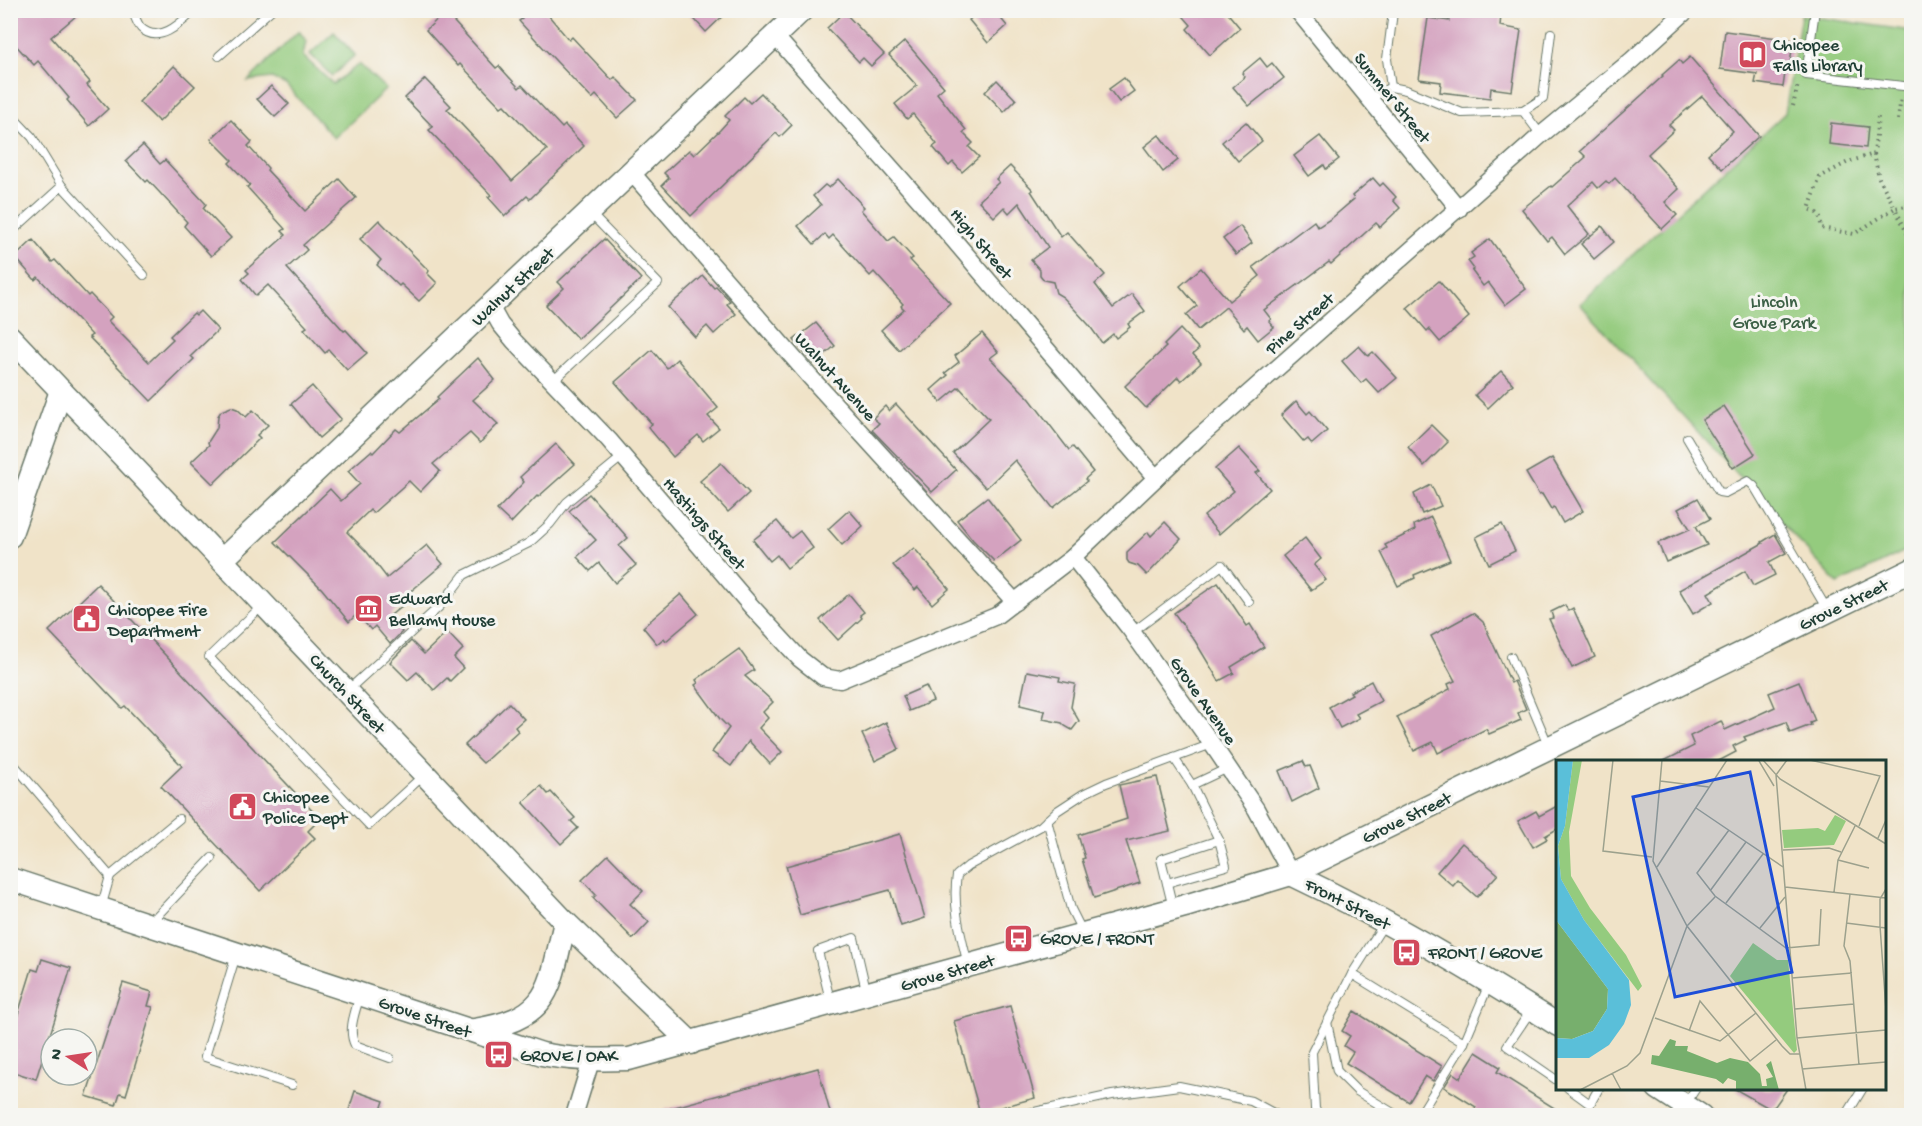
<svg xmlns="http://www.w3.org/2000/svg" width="1922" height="1126" viewBox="0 0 1922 1126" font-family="'Gochi Hand',sans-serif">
<rect width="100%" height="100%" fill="#f6f6f2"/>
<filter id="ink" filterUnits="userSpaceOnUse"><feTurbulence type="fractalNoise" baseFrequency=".0167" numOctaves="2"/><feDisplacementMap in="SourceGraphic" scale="12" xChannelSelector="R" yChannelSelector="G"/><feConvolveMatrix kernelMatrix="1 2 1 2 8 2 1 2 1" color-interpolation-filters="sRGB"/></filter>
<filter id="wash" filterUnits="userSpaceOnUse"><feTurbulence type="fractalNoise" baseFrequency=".008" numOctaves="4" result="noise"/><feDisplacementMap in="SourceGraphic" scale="24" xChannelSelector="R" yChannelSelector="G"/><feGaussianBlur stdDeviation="1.35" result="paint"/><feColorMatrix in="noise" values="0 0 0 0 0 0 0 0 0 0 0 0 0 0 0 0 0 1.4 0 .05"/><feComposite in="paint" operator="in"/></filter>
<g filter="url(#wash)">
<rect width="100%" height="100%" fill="#f0e3c8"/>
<g fill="#94cb7e" stroke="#5a8459" stroke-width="1.5">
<path d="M1801,15L1911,31V548L1838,584L1580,304L1785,113Z"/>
<path d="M299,31L306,41L303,56L333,84L359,64L386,89L334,138L286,85L272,78L248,81Z"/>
<path d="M334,32L355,55L332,76L310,54Z"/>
</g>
<g id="blocks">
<g fill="#d4a2bf">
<path d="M10,10H83L51,37L90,82L87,85L108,109L89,126L67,100L69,98L38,61L34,65L10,39Z"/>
<path d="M514,10H544L569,40L572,37L612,80L615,77L637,100L617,118L596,95L592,99L537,41L519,21L522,19Z"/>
<path d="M686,10H729L706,32Z"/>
<path d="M980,10H994L1007,26L988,43L969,20Z"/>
<path d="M1178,10H1225L1240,28L1210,55L1187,29L1191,25Z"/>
<path d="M1450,10L1501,15L1500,26L1521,30L1512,91L1491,88L1490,98L1440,92L1441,82L1419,79L1428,18L1449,21Z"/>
<path d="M445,12L496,68L499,66L519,88L522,85L562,128L565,125L584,146L530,199L527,196L505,216L488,197L491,195L429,130L433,127L405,98L425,79L451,106L447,109L491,156L512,181L547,150L504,105L501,107L460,64L458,66L426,30Z"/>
<path d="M844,12L884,54L871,66L863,58L859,62L827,28Z"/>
<path d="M1725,31L1793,40L1789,73H1785L1783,87L1755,83L1757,74L1720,69Z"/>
<path d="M905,41L944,87L937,93L966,130L963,133L973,143L969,147L979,157L962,172L953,162L949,166L933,147L937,144L913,114L907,119L895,104L917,86L889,55Z"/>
<path d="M1690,57L1759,136L1722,169L1708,154L1733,131L1702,96L1669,125L1674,130L1648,154L1679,189L1665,202L1677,215L1662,229L1615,178L1609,184L1606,181L1598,188L1593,182L1567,206L1589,234L1565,254L1552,237L1547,241L1522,209L1551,186L1552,187L1586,157L1580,151L1663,76L1662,75L1679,60L1682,64Z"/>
<path d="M1260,58L1267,67L1272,63L1284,78L1249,106L1233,87L1245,77L1242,73Z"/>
<path d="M174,66L195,86L159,122L139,102Z"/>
<path d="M1124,78L1134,91L1119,102L1109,89Z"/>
<path d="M997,80L1016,100L1004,112L985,92Z"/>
<path d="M271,86L289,104L275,117L257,99Z"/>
<path d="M761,93L792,125L780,137L776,133L691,216L662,185L669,178L664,173L689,150L694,155L720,130L729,120L725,116L744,97L750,103Z"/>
<path d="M231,120L252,142L248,146L268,168L267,170L305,211L339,179L356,198L303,245L307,250L287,268L344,331L346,330L367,353L347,370L329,350L325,353L304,329L307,327L268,285L256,296L242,279L249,273L246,270L286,235L282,231L285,229L247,187L250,185L229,163L232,160L211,139Z"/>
<path d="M1246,122L1262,141L1238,161L1222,142Z"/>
<path d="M1831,123L1868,127L1866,148L1829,144Z"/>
<path d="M1159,135L1178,160L1163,172L1144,147Z"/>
<path d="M1320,136L1339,159L1326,169L1324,165L1309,176L1294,156Z"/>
<path d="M143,145L160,164L165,160L206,204L203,208L231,238L211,256L184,226L187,222L148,180L146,182L126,161Z"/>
<path d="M1010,166L1033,190L1031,191L1061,237L1067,232L1105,275L1095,284L1113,308L1132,294L1145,311L1128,324L1130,327L1116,338L1113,334L1102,343L1089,325L1063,297L1056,293L1053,282L1044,280L1040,275V270L1031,260L1048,247L1019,203L1009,213L1004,207L994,217L979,201L999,182L996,179Z"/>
<path d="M1373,178L1380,186L1383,183L1396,197L1393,200L1400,208L1380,227L1376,223L1331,264L1329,262L1264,310L1271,319L1269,321L1274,327L1258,340L1247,326L1244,329L1226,307L1198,330L1186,315L1197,306L1180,286L1201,268L1229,301L1260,276L1253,267L1314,221L1318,227L1332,218L1354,199L1352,196Z"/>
<path d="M838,179L864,207L861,210L888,241L894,237L913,258L910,260L950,303L899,350L881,330L904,309L901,306L903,304L874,272L870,276L833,235L829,239L825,234L814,244L798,226L821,205L813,196L825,185L829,188Z"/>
<path d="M379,220L429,271L427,273L437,283L419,301L401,284L399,286L377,265L381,260L360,239Z"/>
<path d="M1240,226L1252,243L1236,255L1223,239Z"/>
<path d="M1602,226L1614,242L1594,259L1581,244Z"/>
<path d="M604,239L641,279L578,339L546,305L564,288L558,282Z"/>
<path d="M1490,239L1526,289L1505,305L1488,282L1483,286L1472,271L1474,269L1468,261L1474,257L1471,253Z"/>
<path d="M33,240L52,262L55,260L88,296L90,294L112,317L108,321L149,362L173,339L170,336L194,313L196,315L200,311L218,330L191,356L194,359L151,401L89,337L92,335L38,277L35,280L15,257Z"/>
<path d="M703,276L714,288L716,286L730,301L727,304L736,314L714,334L707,326L695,337L668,307Z"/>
<path d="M1439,281L1469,317L1440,342L1429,329L1427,331L1407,308Z"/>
<path d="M816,323L835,346L813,364L794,340Z"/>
<path d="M1180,329L1199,349L1193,354L1201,363L1181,381L1178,377L1146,408L1125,386L1166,347L1164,345Z"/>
<path d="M982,333L998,352L990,358L1030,399L1069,450L1073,447L1093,472L1085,479L1087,481L1053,508L1015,460L986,488L953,453L989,419L959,387L941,402L931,390L948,375L945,373L959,362L955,356Z"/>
<path d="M1359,346L1368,356L1373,352L1397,378L1379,393L1366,379L1361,383L1342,361Z"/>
<path d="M652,350L667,368L677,359L718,408L708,416L719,428L703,441L698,435L673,457L648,427L652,424L615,382Z"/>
<path d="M478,358L495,380L473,400L498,424L480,443L470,433L433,464L440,471L420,492L409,481L373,513L370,510L347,532L367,552L387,578L427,545L443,564L404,597L408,601L391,615L402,632L390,644L375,626L371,630L357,614L349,622L322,589L275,542L330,489L341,501L360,484L348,471L371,451L373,453L396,429L400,432L439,399L437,397Z"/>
<path d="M1501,371L1513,384L1488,408L1475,395Z"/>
<path d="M312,386L341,419L319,438L291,404Z"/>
<path d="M1296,401L1307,414L1310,411L1327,431L1312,444L1308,439L1304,442L1281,415Z"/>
<path d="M896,404L956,470L932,492L872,430L879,423L873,418L885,406L889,411Z"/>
<path d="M1724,406L1755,454L1733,468L1702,420Z"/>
<path d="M231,407L237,409L246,417L253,410L268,425L257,435L260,438L213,484L191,462L209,445L208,442L217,428L218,416L221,411Z"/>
<path d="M1431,425L1448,442L1424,466L1408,447Z"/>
<path d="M556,444L575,464L538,497L537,496L511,523L497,510L524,482L520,477Z"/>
<path d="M1239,448L1260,471L1256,473L1270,489L1219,534L1204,516L1234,491L1215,469Z"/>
<path d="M1552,458L1583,511L1563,523L1554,507L1551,509L1542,494L1539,495L1526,473Z"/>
<path d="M721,463L749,493L728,512L700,481Z"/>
<path d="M1431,485L1441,506L1422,514L1414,494Z"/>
<path d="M589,494L628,538L619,546L636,565L615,583L599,563L590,571L577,557L596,540L569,511Z"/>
<path d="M987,497L1021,540L994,561L973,540L957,520Z"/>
<path d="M1698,498L1710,519L1696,526L1707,545L1666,562L1658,543L1690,529L1678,509Z"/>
<path d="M849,510L863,526L842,545L828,529Z"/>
<path d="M1431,517L1450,560L1414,575L1415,578L1398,586L1381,552L1387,548L1385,545L1415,530L1414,525Z"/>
<path d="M777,521L791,538L800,531L813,548L787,568L777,555L770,561L753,540Z"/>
<path d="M1165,522L1181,539L1147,575L1138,566L1129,563L1127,560V552L1148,532L1151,536Z"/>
<path d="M1502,524L1515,551L1489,564L1476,537Z"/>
<path d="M1775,534L1786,553L1769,562L1775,575L1753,586L1745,571L1708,593L1713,602L1693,614L1679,590L1763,543L1762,542Z"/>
<path d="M1305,538L1321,559L1314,565L1326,580L1311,590L1283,556Z"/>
<path d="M914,548L949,589L932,604L918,587L915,590L893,565Z"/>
<path d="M1218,583L1247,626L1250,624L1264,647L1231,667L1234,673L1219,681L1195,641L1174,613Z"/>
<path d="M98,584L320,819L308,831L315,838L260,891L161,786L182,766L125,706L122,708L49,631Z"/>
<path d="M681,594L698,614L666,641L664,638L657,644L643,627Z"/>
<path d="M849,594L864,612L860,615L862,618L838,640L820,620Z"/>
<path d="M1565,605L1568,611L1573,608L1595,657L1572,668L1549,619L1553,618L1551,612Z"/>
<path d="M1473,613L1483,622L1511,683L1514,681L1526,709L1518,713L1521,720L1489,734L1486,729L1438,753L1433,742L1414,751L1397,717L1450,689L1448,684L1455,681L1431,636Z"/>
<path d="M447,632L463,649L454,658L463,668L450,681L447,678L434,690L417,672L408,680L390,662L411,641L424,654Z"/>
<path d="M739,649L754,670L745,676L773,702L763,712L768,718L759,728L782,752L770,764L749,741L731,766L712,752L729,728L720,719L695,685L698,683L696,680Z"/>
<path d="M1027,671L1060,677L1059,681L1075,684L1071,707L1079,721L1072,730L1065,726L1062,723L1043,719L1045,711L1020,705Z"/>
<path d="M1371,681L1381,701L1356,714L1359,718L1340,728L1329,707L1352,694L1350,692Z"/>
<path d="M1799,681L1815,721L1810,723L1811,725L1790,733L1786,722L1744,737L1746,740L1733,746L1736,752L1717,762H1662L1694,746L1690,736L1721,721L1725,730L1775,707L1769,693Z"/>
<path d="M926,686L933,701L909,711L903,696Z"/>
<path d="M509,703L524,719L515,727L518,731L483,763L465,745Z"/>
<path d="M886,722L899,749L875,761L862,734Z"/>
<path d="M1303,761L1306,767L1310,766L1319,788L1292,802L1279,771Z"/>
<path d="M1157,777L1170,831L1126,841L1140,883L1094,898L1082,859L1085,858L1078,835L1127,819L1119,785Z"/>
<path d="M541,786L548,794L551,792L575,818L571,821L578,828L561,844L523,802Z"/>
<path d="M1557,806V829L1545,836L1547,839L1533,847L1518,821L1536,811L1539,816Z"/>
<path d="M900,834L925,918L901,926L890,890L800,915L786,866Z"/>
<path d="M1462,843L1498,874L1477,897L1458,880L1453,886L1437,872Z"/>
<path d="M608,855L643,891L630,904L649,922L633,939L593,898L596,895L582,880Z"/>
<path d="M42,959L71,968L36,1079L10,1071V1040L32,969L38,971Z"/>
<path d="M123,983L152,992L148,1006L153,1007L126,1095L120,1093L116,1105L86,1096Z"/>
<path d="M1010,1006L1035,1098L980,1113L954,1021Z"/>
<path d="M1354,1011L1442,1066L1433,1081L1425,1076L1409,1102L1346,1063L1353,1052L1344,1046L1350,1036L1342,1031Z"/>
<path d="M1476,1052L1500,1067L1497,1072L1567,1116H1471L1476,1107L1444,1087L1453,1073L1460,1078Z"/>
<path d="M818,1068L831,1116H665L664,1110Z"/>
<path d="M1735,1089H1787L1775,1106L1771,1108L1767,1107Z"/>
<path d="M355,1091L384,1101L379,1116H347Z"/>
</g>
</g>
</g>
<g filter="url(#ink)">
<use href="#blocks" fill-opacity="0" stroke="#687768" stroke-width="1.5"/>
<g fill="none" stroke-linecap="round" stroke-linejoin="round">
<defs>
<g id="lane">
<path d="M132,10C135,16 137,24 141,28C159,45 181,23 195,10"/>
<path d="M1815,10L1806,75L1912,87"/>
<path d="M219,56L271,10"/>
<path d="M1391,87L1387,59L1393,12"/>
<path d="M1369,99L1391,87L1406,90L1462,113L1523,111L1541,135"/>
<path d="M1523,111L1543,98L1551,33"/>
<path d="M10,114L32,137L62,186"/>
<path d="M10,233L62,186L144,275"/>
<path d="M552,382L658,283L590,213"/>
<path d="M1687,438L1719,492L1725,493L1748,481L1754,486L1828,611"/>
<path d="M263,605L209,657L369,825L425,774"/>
<path d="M1133,632L1222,565L1249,602"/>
<path d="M1511,657L1549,747"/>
<path d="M347,691L440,606L464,575L529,543L550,524L567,502L623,456"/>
<path d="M1174,758L1192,785"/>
<path d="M10,760L110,876L101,908"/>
<path d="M1047,820L1071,909L1083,933"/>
<path d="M110,876L179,819"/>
<path d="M1167,883L1226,866L1219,840"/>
<path d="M1173,908L1161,859L1219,840L1192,785L1228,768"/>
<path d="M150,923L212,858"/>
<path d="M236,955L205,1057L292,1085"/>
<path d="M968,965C961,936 952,905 957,875L968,866L1041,826L1057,811L1083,794L1106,783L1212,744"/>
<path d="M1352,974L1464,1043"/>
<path d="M360,995C356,1010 347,1030 355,1045L390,1058"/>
<path d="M831,1004L818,951L854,938L867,994"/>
<path d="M1532,1009L1507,1046L1558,1081"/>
<path d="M1327,1022L1337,1071L1357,1091L1398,1116"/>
<path d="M1568,1088L1590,1104L1599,1088"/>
<path d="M1016,1116L1112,1095L1179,1086L1251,1101L1279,1116"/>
<path d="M1319,1116L1315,1109L1312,1052L1352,974L1384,924"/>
<path d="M1419,1116L1464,1043L1489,984"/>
<path d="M1678,1116L1696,1088"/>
<path d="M1846,1116L1863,1088"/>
</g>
<g id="street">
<path d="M1297,10L1459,209"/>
<path d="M775,36L924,205L1156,478"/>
<path d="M632,173L811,378L1015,602"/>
<path d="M490,306L500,324L514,341L609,440L751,606L800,659L823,677L840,680L996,616L1073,557L1197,439L1541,135L1632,60L1687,10"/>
<path d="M1073,557L1130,629L1212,744L1256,809L1291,874"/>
<path d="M574,1116L591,1061"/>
</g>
<g id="secondary">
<path d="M10,337L565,922L691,1043"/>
<path d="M10,536L61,391"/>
<path d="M222,560L802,10"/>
<path d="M1291,874C1384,918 1471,970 1558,1025"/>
<path d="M10,879L542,1054C572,1060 599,1060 629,1059L1185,906L1291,874L1912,570"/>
<path d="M474,1030C552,1018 549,989 565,922"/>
<path d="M1658,1088L1701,1116"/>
</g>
</defs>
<use href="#lane" stroke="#687768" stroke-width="10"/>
<use href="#street" stroke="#687768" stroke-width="19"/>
<use href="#secondary" stroke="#687768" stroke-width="25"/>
<g stroke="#687768" stroke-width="4" stroke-dasharray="1.5 4.5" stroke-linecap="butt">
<path d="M1793,106L1798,84"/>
<path d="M1878,117L1874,154L1848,162L1820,177L1809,209C1820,213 1821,217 1821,228L1854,234L1895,208L1912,243"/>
<path d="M1898,120L1901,97"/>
<path d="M1874,154L1879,178L1895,208L1912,205"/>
</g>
<use href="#lane" stroke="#fff" stroke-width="8"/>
<use href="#street" stroke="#fff" stroke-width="16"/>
<use href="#secondary" stroke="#fff" stroke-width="22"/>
</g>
</g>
<defs>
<symbol id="library-square" viewBox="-11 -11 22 22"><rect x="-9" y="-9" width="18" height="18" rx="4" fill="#d1495b" stroke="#f6f6f2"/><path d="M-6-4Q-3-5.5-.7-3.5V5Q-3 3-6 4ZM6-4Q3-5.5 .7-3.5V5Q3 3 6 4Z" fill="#fff"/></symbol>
<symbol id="museum-square" viewBox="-11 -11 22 22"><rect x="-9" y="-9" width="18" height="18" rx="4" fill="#d1495b" stroke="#f6f6f2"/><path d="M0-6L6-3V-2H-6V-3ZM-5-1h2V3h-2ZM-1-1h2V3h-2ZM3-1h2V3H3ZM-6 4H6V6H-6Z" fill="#fff"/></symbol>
<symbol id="civic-square" viewBox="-11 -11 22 22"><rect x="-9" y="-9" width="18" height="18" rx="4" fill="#d1495b" stroke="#f6f6f2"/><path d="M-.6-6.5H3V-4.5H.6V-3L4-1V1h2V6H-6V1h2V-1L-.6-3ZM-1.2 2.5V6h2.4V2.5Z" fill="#fff"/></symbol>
<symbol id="bus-square" viewBox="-11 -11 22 22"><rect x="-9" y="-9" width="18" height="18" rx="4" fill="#d1495b" stroke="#f6f6f2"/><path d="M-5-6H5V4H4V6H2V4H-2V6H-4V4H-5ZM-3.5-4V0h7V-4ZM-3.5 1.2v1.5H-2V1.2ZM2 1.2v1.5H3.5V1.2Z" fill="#fff"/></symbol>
</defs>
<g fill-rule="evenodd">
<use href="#library-square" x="1736" y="38" width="33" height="33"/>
<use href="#museum-square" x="352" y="592" width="33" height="33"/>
<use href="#civic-square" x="70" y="602" width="33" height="33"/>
<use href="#civic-square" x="226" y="790" width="33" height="33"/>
<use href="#bus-square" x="1002" y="922" width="33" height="33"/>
<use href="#bus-square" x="1390" y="936" width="33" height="33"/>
<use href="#bus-square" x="482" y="1038" width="33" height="33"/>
</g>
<g text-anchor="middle" stroke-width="6" stroke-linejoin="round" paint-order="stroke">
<g font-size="18" fill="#1f3d34" stroke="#f6f6f2" text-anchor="start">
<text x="1773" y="50">Chicopee<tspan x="1773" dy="21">Falls Library</tspan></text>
<text x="389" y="604">Edward<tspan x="389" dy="21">Bellamy House</tspan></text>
<text x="108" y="615">Chicopee Fire<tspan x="108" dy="21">Department</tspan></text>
<text x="263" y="802">Chicopee<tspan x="263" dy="21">Police Dept</tspan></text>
<text x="1040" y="944">GROVE / FRONT</text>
<text x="1428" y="958">FRONT / GROVE</text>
<text x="520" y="1061">GROVE / OAK</text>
</g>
<g font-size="18" fill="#1f3d34" stroke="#f6f6f2">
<text transform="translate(1393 97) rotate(51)" y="6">Summer Street</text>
<text transform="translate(982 243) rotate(50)" y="6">High Street</text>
<text transform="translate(512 286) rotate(-43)" y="6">Walnut Street</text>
<text transform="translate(1299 323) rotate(-41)" y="6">Pine Street</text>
<text transform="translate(836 376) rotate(48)" y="6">Walnut Avenue</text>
<text transform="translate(705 523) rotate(49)" y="6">Hastings Street</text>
<text transform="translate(1843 604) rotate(-26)" y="6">Grove Street</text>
<text transform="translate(348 693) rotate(47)" y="6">Church Street</text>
<text transform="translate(1204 700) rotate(55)" y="6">Grove Avenue</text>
<text transform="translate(1406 817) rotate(-26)" y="6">Grove Street</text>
<text transform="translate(1348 903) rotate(27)" y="6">Front Street</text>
<text transform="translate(947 972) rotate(-16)" y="6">Grove Street</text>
<text transform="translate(425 1016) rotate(19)" y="6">Grove Street</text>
</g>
<g font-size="18" fill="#3c6046" stroke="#f6f6f2">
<text x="1774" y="307">Lincoln<tspan x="1774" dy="21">Grove Park</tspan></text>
</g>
</g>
<g transform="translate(1556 760)">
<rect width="330" height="330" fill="#f0e3c8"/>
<path d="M17,0H26L13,72L15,116L34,148L70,195L86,226L82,231L28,160L5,119L2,86L9,66ZM279,55L290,61L278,85L228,88L226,70L262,68L269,71ZM197,183L221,200H232L241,290L238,293L174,216Z" fill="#94cb7e"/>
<path d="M0,160L52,229L51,249L37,271L16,279L0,278ZM114,279L120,281L119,286H132L131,291L161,303L174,298L192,302L204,314L206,326H211L210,319L217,317L210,305L215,301L223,330H180V321L172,318L167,324L160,319L95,304L96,295L103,296Z" fill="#77af6d"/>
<path d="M0,0H17L9,66L2,86L5,119L28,160L73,220L75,245L68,264L53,285L33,298H0V278L16,279L37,271L51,249L52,229L0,160Z" fill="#5abfd9"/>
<path fill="none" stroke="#9ca18d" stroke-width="1.5" d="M57,0L47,91L96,97M106,0L97,101L131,166L226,286L234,294H244M207,0L224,19L330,84M254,0L324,16L303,66M203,1L218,26M220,15L241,278L250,330M220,15L231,0M104,21L153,27M140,48L227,107M173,70L141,113L159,136L230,188L263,185L265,149M322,78L330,60M227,90L273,88L285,92M282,100L313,108M101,107L171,0M229,127L330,138M330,129L324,139V166L330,250M154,131L190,82M278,132L282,100L299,66M294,134L288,186L294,201L303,305M170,143L207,94M290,163L330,168M131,166L159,137M204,168L229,137M236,218L296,213M239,249L298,244M99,258L164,281L200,253M133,271L144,241L194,301L220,280M241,278L330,270M246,309L330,302M56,313L65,330M24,330L71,306L84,293L131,166"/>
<path fill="#1d4ed8" fill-opacity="0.15" stroke="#1d4ed8" stroke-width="3" d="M194,12L236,212L119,237L77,37Z"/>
<rect width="330" height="330" fill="none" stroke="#1f3d34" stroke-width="3"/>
</g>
<rect width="1922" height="1126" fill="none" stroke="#f6f6f2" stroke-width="36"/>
<g transform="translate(69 1057) rotate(282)"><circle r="28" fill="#f6f6f2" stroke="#a0aca6" stroke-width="1.5"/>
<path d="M0-4.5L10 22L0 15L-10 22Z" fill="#d1495b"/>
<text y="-9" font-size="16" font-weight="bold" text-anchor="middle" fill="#1f3d34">N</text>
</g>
</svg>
